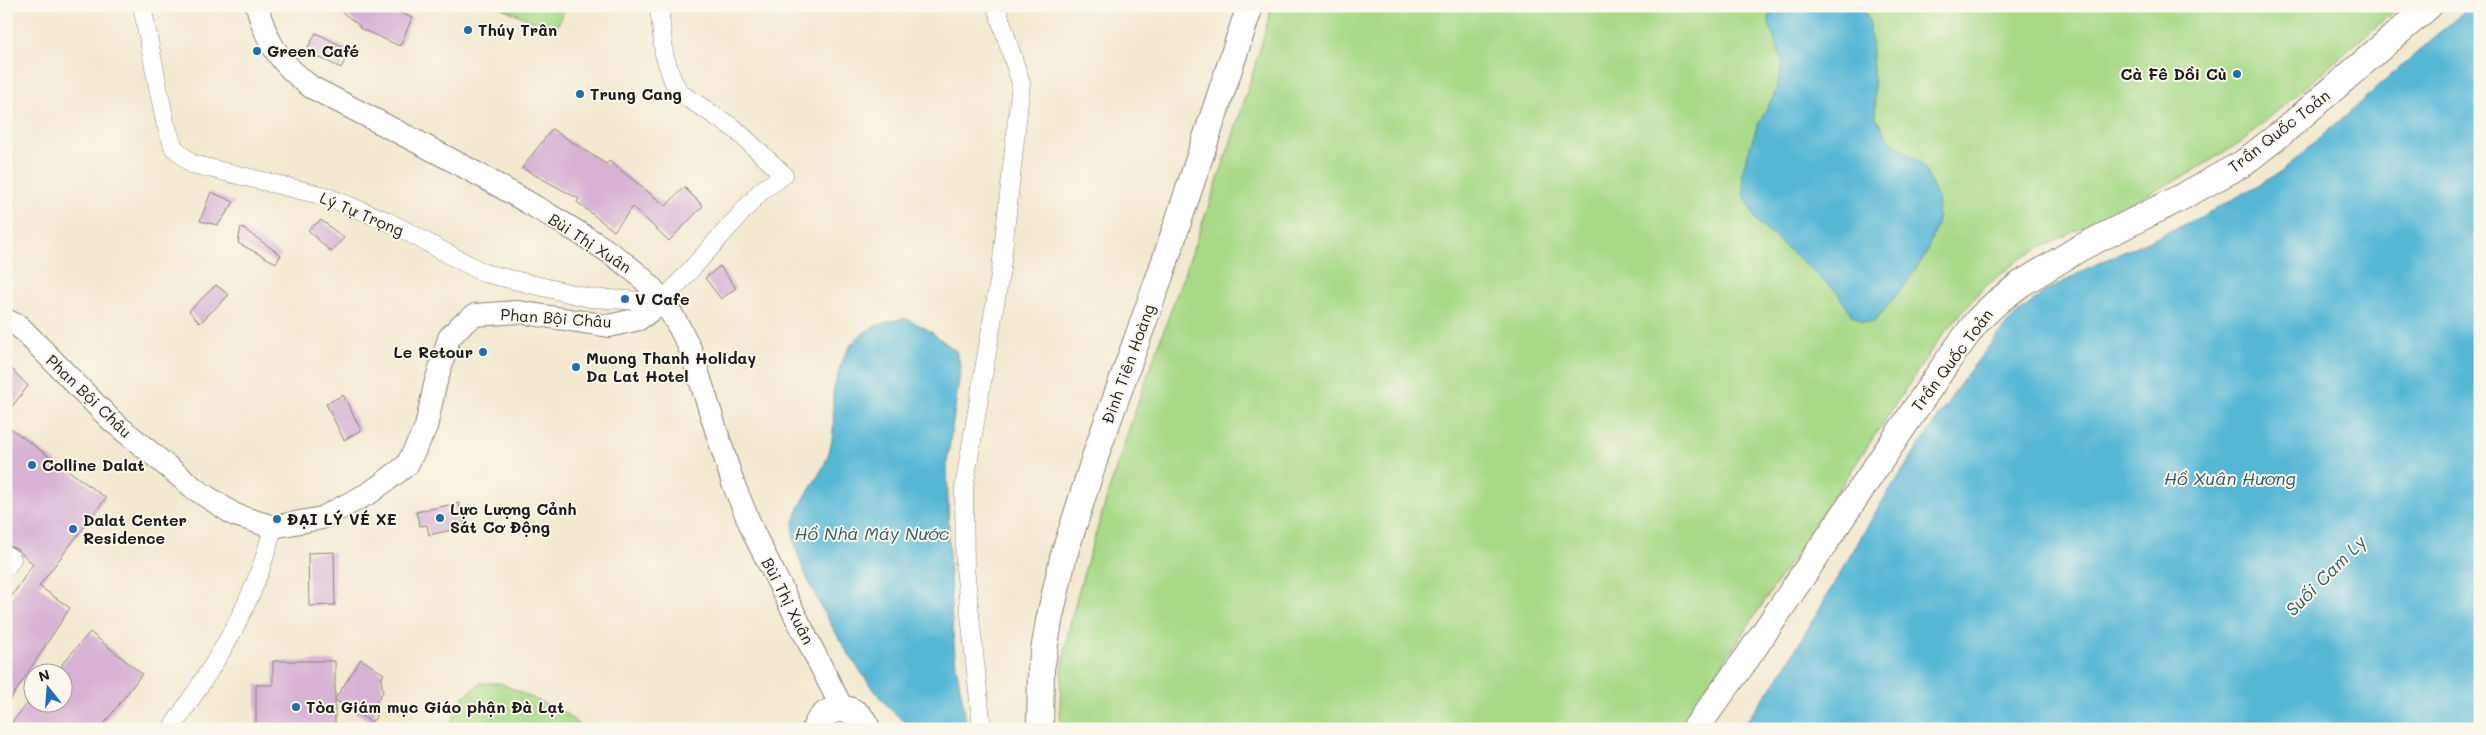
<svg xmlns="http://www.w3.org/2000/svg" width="2486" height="735" viewBox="0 0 2486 735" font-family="Mali,sans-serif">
<rect width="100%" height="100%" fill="#fbf7ec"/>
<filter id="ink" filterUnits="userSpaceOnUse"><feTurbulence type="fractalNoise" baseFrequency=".02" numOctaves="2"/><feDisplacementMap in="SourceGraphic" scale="10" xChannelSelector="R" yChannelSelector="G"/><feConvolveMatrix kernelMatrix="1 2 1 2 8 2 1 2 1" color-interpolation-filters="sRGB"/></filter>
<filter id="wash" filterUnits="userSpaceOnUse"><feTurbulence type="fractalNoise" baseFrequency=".0096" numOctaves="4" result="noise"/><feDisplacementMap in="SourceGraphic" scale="20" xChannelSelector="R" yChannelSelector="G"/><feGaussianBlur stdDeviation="1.12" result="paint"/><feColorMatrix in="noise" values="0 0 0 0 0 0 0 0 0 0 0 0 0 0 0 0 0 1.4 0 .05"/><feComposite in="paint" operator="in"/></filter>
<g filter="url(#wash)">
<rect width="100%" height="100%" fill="#f3e9d0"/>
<g fill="#a7d987" stroke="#627a52">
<path d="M497,6H566L555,31Z"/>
<path d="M1272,6H2400L2242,141L2190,173L2021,258L1980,291L1937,342L1699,699L1677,729H1061C1055,657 1080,585 1101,517C1152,345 1226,180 1272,6Z"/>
<path d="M481,683H500L565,713L584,729H448L463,697Z"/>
</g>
<g fill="#56b7d5" stroke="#396a78">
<path d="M1770,6H1863L1870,24L1876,118L1888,138L1923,165L1938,199L1937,224L1926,254L1906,284L1874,322H1862L1852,315L1837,292L1758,223L1744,195L1742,172L1756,129L1774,95L1783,64L1769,24Z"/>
<path d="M2470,6H2480V729H1741L1783,671L1878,508L1964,378L2008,322L2043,293L2088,268L2207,214L2281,172Z"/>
<path d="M905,318L927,329L956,351L961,367L947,463L951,611L956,666L966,719L960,729C945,729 925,732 911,725C874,709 793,571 793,531C793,508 816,483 825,463C836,438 833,420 833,396C833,388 836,381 838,374C848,336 869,325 905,318Z"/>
</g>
<g id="blocks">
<g fill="#d7b2d4">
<path d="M334,6H386L412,18L400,46L359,28L360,26Z"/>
<path d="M316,33L350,50L341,68L306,51Z"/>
<path d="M552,129L606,164L609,161L666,206L684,187L703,206L669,241L633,207L614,231L577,202L579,199L522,168Z"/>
<path d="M211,192L234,202L218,225L200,221Z"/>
<path d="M321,220L344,238L331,252L308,230Z"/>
<path d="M241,227L281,255L276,263L238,243Z"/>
<path d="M720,266L736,288L721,299L705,278Z"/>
<path d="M216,285L229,295L200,323L189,311Z"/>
<path d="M6,363L28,386L6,414Z"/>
<path d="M343,395L361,430L344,440L326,404Z"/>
<path d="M6,425L106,498L39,586L70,608L6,706V605L33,564L18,550L6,544Z"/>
<path d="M459,503L465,527L429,535L427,525L420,526L416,512Z"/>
<path d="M334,552L335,605L309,606L308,553Z"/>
<path d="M90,632L142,674L100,729H6L29,702H62V664Z"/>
<path d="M361,659L384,674L381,679L383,692L374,705L376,718L371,722L335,700V729H256V685H273V661H335V699Z"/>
</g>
</g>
</g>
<g filter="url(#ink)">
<use href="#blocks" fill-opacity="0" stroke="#888276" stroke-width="1"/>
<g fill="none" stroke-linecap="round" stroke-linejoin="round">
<defs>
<g id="minor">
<path d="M142,6L165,122L174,148L192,164L325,196L387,221L484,273L590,298L662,302L761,191L784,175L735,129L680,93L673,81L664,54L659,6"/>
<path d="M6,555L12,559L6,567"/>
<path d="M171,729C215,664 255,605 273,527"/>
<path d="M982,729L965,568L964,488L1001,269L1021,83L996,6"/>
</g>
<g id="tertiary">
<path d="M257,6C267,44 281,64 311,87C388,127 465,165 539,209C571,228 605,247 634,271C659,291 678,322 691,351L733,483L755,536L842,708"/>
<path d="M6,320L20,327L112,421L195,489L235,515L273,527L322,518L371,492L407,465L426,427L435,385L449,338L461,325L475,315L518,312L609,326L639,319L662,302"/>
</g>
<g id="secondary">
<path d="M815,729C824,703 858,702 867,729"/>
<path d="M1040,729L1041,669L1049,621L1063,558L1098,448L1162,270L1250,6"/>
<path d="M1695,729L1747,658L1949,359L1978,320L1997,302L2022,283L2080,248L2176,200L2242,164L2283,132L2429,6"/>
</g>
</defs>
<use href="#minor" stroke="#888276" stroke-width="19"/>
<use href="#tertiary" stroke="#888276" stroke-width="24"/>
<use href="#secondary" stroke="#888276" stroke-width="28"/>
<use href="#minor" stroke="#fff" stroke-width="18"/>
<use href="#tertiary" stroke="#fff" stroke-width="22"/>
<use href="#secondary" stroke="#fff" stroke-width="26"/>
</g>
</g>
<g fill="#1f6fb2" stroke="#fbf7ec" stroke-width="2">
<circle cx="468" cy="30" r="5"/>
<circle cx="257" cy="51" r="5"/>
<circle cx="2237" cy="74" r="5"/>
<circle cx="580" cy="94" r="5"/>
<circle cx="625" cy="299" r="5"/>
<circle cx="483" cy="352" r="5"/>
<circle cx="576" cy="367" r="5"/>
<circle cx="32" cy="465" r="5"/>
<circle cx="440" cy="518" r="5"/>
<circle cx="277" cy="519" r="5"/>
<circle cx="73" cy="529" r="5"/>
<circle cx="296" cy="707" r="5"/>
</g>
<g text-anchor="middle" stroke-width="4" stroke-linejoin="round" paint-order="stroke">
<g font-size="16" font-weight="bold" fill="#1c1c1c" stroke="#fbf7ec" text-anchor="start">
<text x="478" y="36">Thúy Trân</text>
<text x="267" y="57">Green Café</text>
<text x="2227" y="80" text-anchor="end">Cà Fê Dồi Cù</text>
<text x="590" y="100">Trung Cang</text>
<text x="635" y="305">V Cafe</text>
<text x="473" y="358" text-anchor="end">Le Retour</text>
<text x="586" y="364">Muong Thanh Holiday<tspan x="586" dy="18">Da Lat Hotel</tspan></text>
<text x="42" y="471">Colline Dalat</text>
<text x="450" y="515">Lực Lượng Cảnh<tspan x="450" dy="18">Sát Cơ Động</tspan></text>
<text x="287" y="525">ĐẠI LÝ VÉ XE</text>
<text x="83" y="526">Dalat Center<tspan x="83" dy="18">Residence</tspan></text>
<text x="306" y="713">Tòa Giám mục Giáo phận Đà Lạt</text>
</g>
<g font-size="16" fill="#1c1c1c" stroke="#fbf7ec">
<text transform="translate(2279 131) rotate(-38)" y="6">Trần Quốc Toản</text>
<text transform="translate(362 214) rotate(23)" y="6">Lý Tự Trọng</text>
<text transform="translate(590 243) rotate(33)" y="6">Bùi Thị Xuân</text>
<text transform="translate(556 318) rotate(4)" y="6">Phan Bội Châu</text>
<text transform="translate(1952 360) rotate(-53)" y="6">Trần Quốc Toản</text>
<text transform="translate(1128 364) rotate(-70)" y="6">Đinh Tiên Hoàng</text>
<text transform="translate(89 396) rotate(44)" y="6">Phan Bội Châu</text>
<text transform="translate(788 601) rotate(63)" y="6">Bùi Thị Xuân</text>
</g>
<g font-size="18" font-style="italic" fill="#335a66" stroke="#fbf7ec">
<text x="2230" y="485">Hồ Xuân Hương</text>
<text x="872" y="540">Hồ Nhà Máy Nước</text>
<text transform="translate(2326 576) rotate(-45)" y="6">Suối Cam Ly</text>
</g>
</g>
<rect width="2486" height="735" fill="none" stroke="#fbf7ec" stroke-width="25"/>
<g transform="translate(48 688) rotate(343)"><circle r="24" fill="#fbf7ec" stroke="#a29f99"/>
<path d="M0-4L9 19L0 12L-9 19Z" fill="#1f6fb2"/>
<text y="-8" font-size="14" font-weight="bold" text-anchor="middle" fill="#1c1c1c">N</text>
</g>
</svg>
